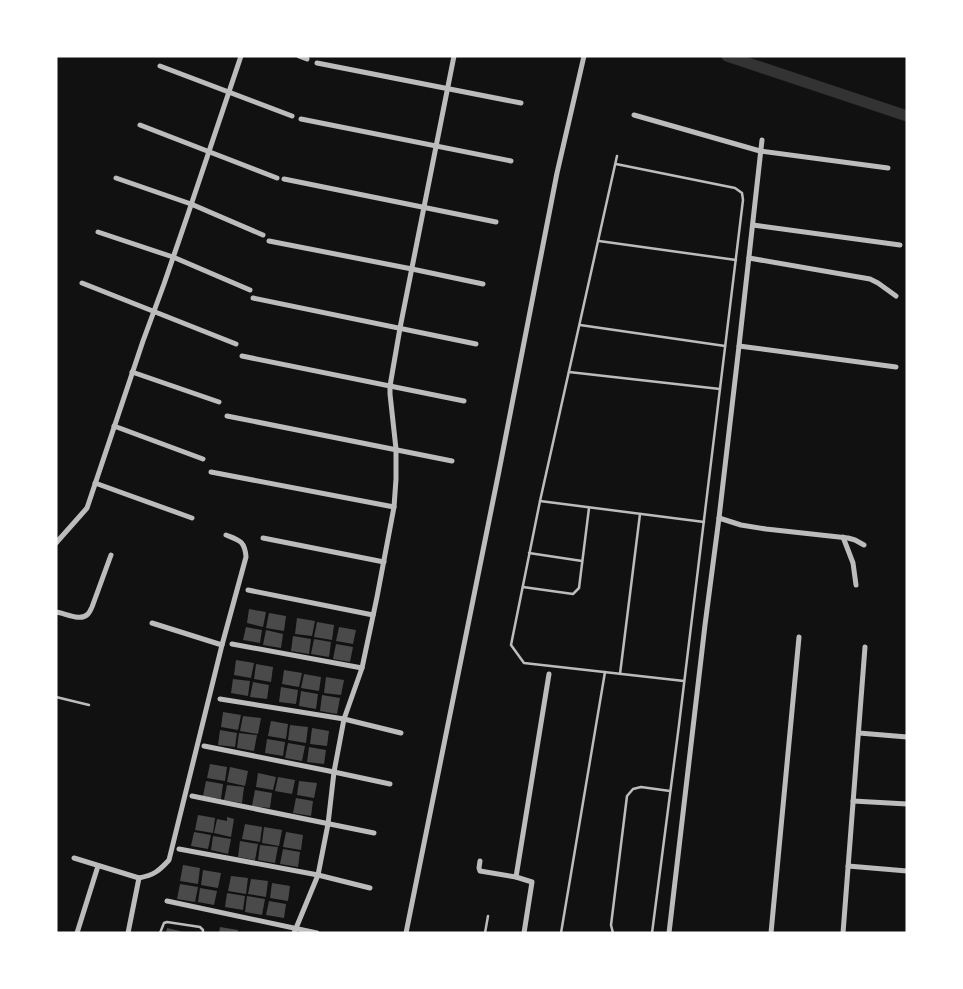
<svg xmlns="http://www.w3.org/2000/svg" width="963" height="989" viewBox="0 0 963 989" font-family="'Source Serif 4',serif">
<rect width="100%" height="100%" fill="#111"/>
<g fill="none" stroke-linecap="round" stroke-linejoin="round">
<path stroke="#333" stroke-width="11" d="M727,56L907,116"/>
</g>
<g fill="#4a4a4a">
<path d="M249,609L266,612L263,627L247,623Z"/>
<path d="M269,613L286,616L284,631L266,628Z"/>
<path d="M297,618L315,621L312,636L295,634Z"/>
<path d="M317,622L334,625L332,640L314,637Z"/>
<path d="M246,627L262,630L260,643L243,640Z"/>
<path d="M339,627L356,630L353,644L336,641Z"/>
<path d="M266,630L283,634L281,648L263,645Z"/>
<path d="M293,636L311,639L309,654L291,651Z"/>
<path d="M314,639L331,642L329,657L311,654Z"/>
<path d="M336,644L353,647L350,662L333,659Z"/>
<path d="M236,660L254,663L251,678L234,675Z"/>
<path d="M256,664L273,667L271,682L254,679Z"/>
<path d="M284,670L302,673L299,687L282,684Z"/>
<path d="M304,674L321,677L319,691L301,688Z"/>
<path d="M326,677L344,680L341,695L324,693Z"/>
<path d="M233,679L250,681L248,696L231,693Z"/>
<path d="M253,682L269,685L267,699L250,697Z"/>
<path d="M281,687L298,690L296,704L279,702Z"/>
<path d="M301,691L318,694L316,709L299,706Z"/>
<path d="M322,695L340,698L337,714L320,711Z"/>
<path d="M223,712L241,715L238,730L221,727Z"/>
<path d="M243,716L261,718L258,734L240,731Z"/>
<path d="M271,721L288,724L286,739L268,736Z"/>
<path d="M290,725L308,727L306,743L288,740Z"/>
<path d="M312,728L329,731L327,746L310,744Z"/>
<path d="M220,730L237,733L235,747L218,745Z"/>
<path d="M239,733L257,735L254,751L237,748Z"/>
<path d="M267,739L285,742L283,756L265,753Z"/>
<path d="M288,743L305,746L302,761L285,758Z"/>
<path d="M309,747L326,750L324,764L307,762Z"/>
<path d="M210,764L227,767L225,781L207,778Z"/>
<path d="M230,767L248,771L245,786L227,782Z"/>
<path d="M258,773L276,777L273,790L256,787Z"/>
<path d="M278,777L295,780L292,794L275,791Z"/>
<path d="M206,781L223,784L221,799L203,796Z"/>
<path d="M299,781L317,783L314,798L297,795Z"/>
<path d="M227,785L244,787L242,803L224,800Z"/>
<path d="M255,790L272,793L270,808L252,806Z"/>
<path d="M296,798L313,801L311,816L293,813Z"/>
<path d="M198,815L215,818L213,833L195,830Z"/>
<path d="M227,817L234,819L231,837L214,833L217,819L227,821Z"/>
<path d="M245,824L262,827L260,842L242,839Z"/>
<path d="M264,827L282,830L279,846L262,843Z"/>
<path d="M194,832L211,835L208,849L191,846Z"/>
<path d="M286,832L303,835L301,850L283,847Z"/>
<path d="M213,836L231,839L228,854L211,850Z"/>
<path d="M240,841L258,844L255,860L238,857Z"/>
<path d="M260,845L278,847L275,863L258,860Z"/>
<path d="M283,849L300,852L298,867L280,864Z"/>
<path d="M183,865L200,868L198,884L180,881Z"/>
<path d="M203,870L221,873L218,888L201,885Z"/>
<path d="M231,876L248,878L246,894L228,891Z"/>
<path d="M251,879L268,881L266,897L248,894Z"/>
<path d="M272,883L290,886L288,901L270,898Z"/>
<path d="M180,884L198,887L195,902L177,899Z"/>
<path d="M200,888L217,891L214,905L198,902Z"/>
<path d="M227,893L245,896L243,910L225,907Z"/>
<path d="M247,896L265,899L262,915L245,912Z"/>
<path d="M269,901L286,904L284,918L266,915Z"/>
<path d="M220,927L238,930L237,933H219Z"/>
<path d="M167,928L184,932L183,933H166Z"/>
</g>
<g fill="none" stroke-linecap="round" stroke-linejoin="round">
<g stroke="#bcbcbc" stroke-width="2.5">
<path d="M617,156L540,501L511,645L524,663L684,681"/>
<path d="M616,164L735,188L742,193L743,200L679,725L652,933"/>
<path d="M599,241L736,260"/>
<path d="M580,325L725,346"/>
<path d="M569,372L720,389"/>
<path d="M540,501L704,522"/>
<path d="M529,553L582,561"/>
<path d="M523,587L573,594L579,588L589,508"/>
<path d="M620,674L640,514"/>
<path d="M56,697L89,705"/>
<path d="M160,933L164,923L167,922L200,927L203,930V933"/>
<path d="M485,933L488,916"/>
<path d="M561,933L605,672"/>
<path d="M613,933L611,925L627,796L633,789L641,787L670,791"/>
</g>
<g stroke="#bcbcbc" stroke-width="5">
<path d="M299,56L307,59"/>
<path d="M317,63L521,103"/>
<path d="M160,66L292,116"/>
<path d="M634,115L760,151L888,168"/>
<path d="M301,119L511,161"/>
<path d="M140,125L277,178"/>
<path d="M116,178L191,204L263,235"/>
<path d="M284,179L496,222"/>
<path d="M753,225L900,245"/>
<path d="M98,232L173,257L250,290"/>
<path d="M269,241L412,269L483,284"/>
<path d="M749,258L870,279L878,283L896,296"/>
<path d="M82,283L236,344"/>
<path d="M253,298L476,344"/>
<path d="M739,346L896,367"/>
<path d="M242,356L464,401"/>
<path d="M132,372L219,402"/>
<path d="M227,416L452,461"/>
<path d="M114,426L203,459"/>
<path d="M211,472L394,507"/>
<path d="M95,483L192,518"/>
<path d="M719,518L741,525L766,529L848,538L855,540L864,545"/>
<path d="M843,537L853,563L856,585"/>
<path d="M263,538L384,562"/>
<path d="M56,543L87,508L143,341L164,284L187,217L241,56"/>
<path d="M248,590L373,615"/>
<path d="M56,612C65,613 81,622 88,614C90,612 91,609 92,607L111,555"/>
<path d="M152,623L222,645"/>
<path d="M232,644L362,668"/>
<path d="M220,699L344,719L401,733"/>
<path d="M859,733L907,737"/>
<path d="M204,746L334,772L390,784"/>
<path d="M192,796L374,833"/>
<path d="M853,801L907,804"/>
<path d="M179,849L318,875L370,888"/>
<path d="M74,858L139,878C154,875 159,871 169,860L222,645L246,557C245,541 239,540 226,535"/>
<path d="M480,861L479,868L480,871L516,877"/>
<path d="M848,866L907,871"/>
<path d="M167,901L317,933"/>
<path d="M77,933L98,866"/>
<path d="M128,933L139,878"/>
<path d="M294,933L318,875L328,824L334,772L344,719L362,668L377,597L394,507L396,479V449L390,394V386L400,328L454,56"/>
<path d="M406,933L499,471L557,173L584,56"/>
<path d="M524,933L532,882L516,877L549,674"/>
<path d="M669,933L705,625L719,518L739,346L762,140"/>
<path d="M771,933L799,637"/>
<path d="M843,933L865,647"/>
</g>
</g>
<rect width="963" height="989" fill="none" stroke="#ffffff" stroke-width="115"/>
</svg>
